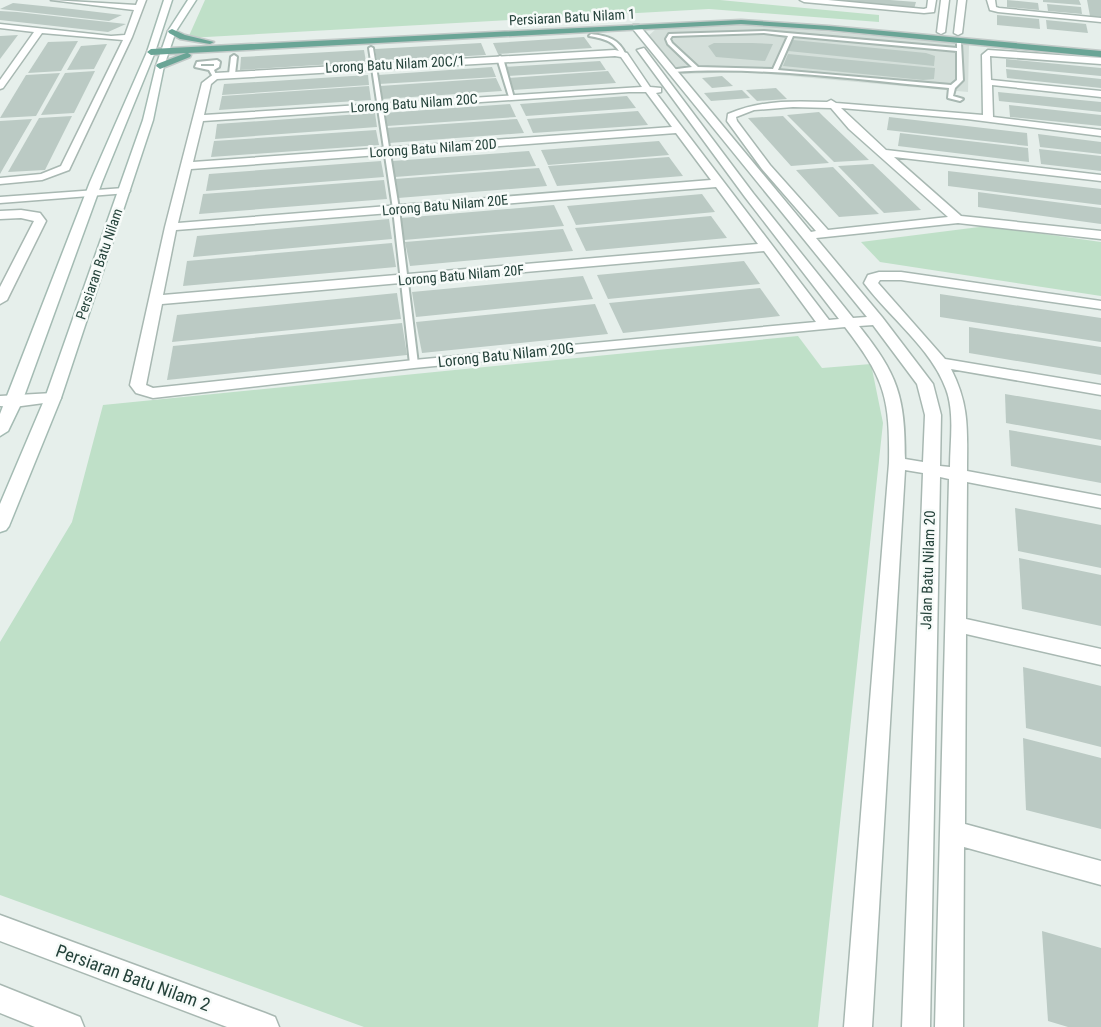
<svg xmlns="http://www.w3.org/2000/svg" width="1101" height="1027" viewBox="0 0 1101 1027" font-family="'Roboto Condensed',sans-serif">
<rect width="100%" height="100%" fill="#e6efeb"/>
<path fill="#d4dfda" d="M749,25L969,44L968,92L744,72L683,74L647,37L656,29Z"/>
<g fill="#bfe0c8">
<path d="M205,0H720L879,15V22L709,9L188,38Z"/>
<path d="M987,226L1101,242V296L880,262L861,242Z"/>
<path d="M798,336L822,368L871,364L883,423L818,1027H364L0,895V642L72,522L103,405Z"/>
</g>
<g fill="#bbcac4">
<path d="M839,0H890L916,2L914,9Z"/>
<path d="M1007,0L1038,3L1039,10L1007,7Z"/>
<path d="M1043,0H1079L1081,5L1043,2Z"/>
<path d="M1087,0H1101V17L1090,16Z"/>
<path d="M13,3L72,9L122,15L109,21L0,9Z"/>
<path d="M1047,4L1081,7L1082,14L1048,11Z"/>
<path d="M0,11L17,12L126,24L108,32L0,20Z"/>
<path d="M997,15L1039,19L1040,29L997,25Z"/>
<path d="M1046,20L1086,24L1088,33L1047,29Z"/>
<path d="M18,35L0,59V36Z"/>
<path d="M584,37L592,48L498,54L493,43Z"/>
<path d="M793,40L926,53L935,56L934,66L788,51Z"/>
<path d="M78,41L61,71L28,73L48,42Z"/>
<path d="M481,43L486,55L377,61L375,49Z"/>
<path d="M714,43H752L773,44L765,61L716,57L708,46Z"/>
<path d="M107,44L94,69L67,70L81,46Z"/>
<path d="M364,50L366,62L240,70L241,57Z"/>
<path d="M788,54L935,68L934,79L923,80L783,66Z"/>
<path d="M1006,59L1101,68V76L1006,67Z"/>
<path d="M600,61L606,70L508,76L503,67Z"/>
<path d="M492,67L496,77L379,84L378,75Z"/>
<path d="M1006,69L1101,79V88L1007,78Z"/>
<path d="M95,71L74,113L41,115L65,73Z"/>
<path d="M608,71L616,83L513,90L507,78Z"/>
<path d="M60,73L36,116L0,118L26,75Z"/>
<path d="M368,75L369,85L222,95L224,84Z"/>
<path d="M722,76L733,86L712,88L702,78Z"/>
<path d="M496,78L502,91L382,99L380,86Z"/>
<path d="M369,86L371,100L219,110L222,96Z"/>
<path d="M776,88L787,99L757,101L746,90Z"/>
<path d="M742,90L750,98L711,101L704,93Z"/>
<path d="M998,92L1101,102V112L999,101Z"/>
<path d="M627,96L636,108L526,116L520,104Z"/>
<path d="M510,104L516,117L387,126L384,113Z"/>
<path d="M1009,105L1101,115V126L1010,117Z"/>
<path d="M638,111L648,125L533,133L527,119Z"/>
<path d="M819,112L824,117L869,160L834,162L787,115Z"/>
<path d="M375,113L377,127L215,139L217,124Z"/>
<path d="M72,116L45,170L8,172L39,118Z"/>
<path d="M783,116L819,153L829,163L791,166L748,118Z"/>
<path d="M889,117L1027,133L1028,146L887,130Z"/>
<path d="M32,119L4,167L0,174V121Z"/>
<path d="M517,119L524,133L389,143L386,128Z"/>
<path d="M376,130L379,145L211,157L214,141Z"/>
<path d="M900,133L1028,148L1029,162L898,146Z"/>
<path d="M1038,134L1101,142V154L1040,147Z"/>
<path d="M659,141L669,155L548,165L541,150Z"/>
<path d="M1039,149L1101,156V171L1041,164Z"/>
<path d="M529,151L536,166L395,177L392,161Z"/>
<path d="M669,157L683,176L557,186L548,166Z"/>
<path d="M381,161L384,177L206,191L209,174Z"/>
<path d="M873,164L896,186L921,210L884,213L838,166Z"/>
<path d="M833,167L866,201L879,214L839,217L796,170Z"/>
<path d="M539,168L547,186L398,198L395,179Z"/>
<path d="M948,171L1101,189V205L948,186Z"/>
<path d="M384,180L387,199L199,214L203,194Z"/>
<path d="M978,192L1101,208V224L978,207Z"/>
<path d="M702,194L715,212L576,225L567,206Z"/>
<path d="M554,205L564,226L404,240L401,218Z"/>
<path d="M711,216L727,238L586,251L575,228Z"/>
<path d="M389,219L392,239L193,257L197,236Z"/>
<path d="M563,229L573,251L410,266L405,242Z"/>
<path d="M392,243L396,267L183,286L187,261Z"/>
<path d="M744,261L760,284L608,299L597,275Z"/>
<path d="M583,276L593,299L416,317L412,292Z"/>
<path d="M760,288L780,316L623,333L609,303Z"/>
<path d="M397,293L401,319L172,342L177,315Z"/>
<path d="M940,294L1101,318V342L940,317Z"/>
<path d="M595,304L608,334L422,353L416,322Z"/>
<path d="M402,323L407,355L167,380L173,346Z"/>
<path d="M969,327L1101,347V375L969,353Z"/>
<path d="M1005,394L1101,410V440L1006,423Z"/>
<path d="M1009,430L1101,446V483L1011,466Z"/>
<path d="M1015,508L1101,525V568L1018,551Z"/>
<path d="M1019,558L1101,575V626L1022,609Z"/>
<path d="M1023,667L1101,686V747L1026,728Z"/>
<path d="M1023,738L1101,758V829L1026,810Z"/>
<path d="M1042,931L1101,948V1027H1068L1048,1021Z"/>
</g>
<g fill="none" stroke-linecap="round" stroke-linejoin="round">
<defs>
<g id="service">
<path d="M764,31L957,48V43H961L963,80L955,88L953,96L963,99L960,101L948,98L949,88C858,80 765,66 673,72L670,70L692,67L668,44L666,39L669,34ZM764,33L788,36L773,69L698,67L672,43L670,39L672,36ZM793,36L957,51V80L951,85L778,70Z"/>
<path d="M591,34C608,36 619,39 626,55L622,56C614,41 606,39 589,36Z"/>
<path d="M371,47L373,48L399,209L418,364L414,367L410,364L393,209L369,48Z"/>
<path d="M234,55L237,57L235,74L232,76L229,74L231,57Z"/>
<path d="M500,56L503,58L514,98L509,97L497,58Z"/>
<path d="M217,60L220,62L219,67L214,70L217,77H213L209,70L195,67L197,62ZM201,64H214V66H201Z"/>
</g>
<g id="minor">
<path d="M51,0L136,5L138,0H146L132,37L69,170L42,180L0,184V178L41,174L61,166L123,40L42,33L3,88L0,89V80L34,32L0,28V24L111,36L125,35L134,10Z"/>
<path d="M800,0H828L924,9L927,8L928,0H936L934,12L924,13L804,2Z"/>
<path d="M941,0H949L945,32L941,34L937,32Z"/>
<path d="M958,0H966L962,33L958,35L954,33Z"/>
<path d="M987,0H995L996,7L999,8L1101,18V22L998,12L990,10Z"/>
<path d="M633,25H639L811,232L816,231L762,169L727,121L728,114C761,100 791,101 827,102L831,100L836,103L983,115L982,55L988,50L1101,58V64L990,56L991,80L1101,91V97L992,85L993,117L1101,130V136L967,119L841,108L886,150L1101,175V181L894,157L961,216L1101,231V239L958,223L816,238L882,317L933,384L941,415L940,466L950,467C950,442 955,413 946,389C931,348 890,318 864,283L868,275L879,272H901L1101,301V309L901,280H880L878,283L945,359L1101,385V395L951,369C970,406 967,431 967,471L1101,496V508L967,482L966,619L1101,649V665L966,634L965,824L1101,861V885L964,847L963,1027H935L949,479L940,477L930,1027H902L923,473L905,470L872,1027H844L889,463C890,398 885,379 845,327L414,368L153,398L136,393L130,385L165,227L202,83L215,73L615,50L627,53L650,87L661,88V92L656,93L829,320L839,319L745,197L637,50L644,48L753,193L853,318L867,317L633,29ZM615,56L621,57L642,87L204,115L211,84L217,79ZM629,92H646L672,127L193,162L203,121ZM793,107L831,108L849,129L948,217L828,230L770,165L737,121L736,117L754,110ZM676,133L711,180L178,223L191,169ZM716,187L758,244L163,295L176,230ZM764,251L816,322L414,360L153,388L146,385L162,304ZM873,325L917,384L925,415L923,462L905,459C905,396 898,375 859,326Z"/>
<path d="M21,210L40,213L46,221L7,300L0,304V287L34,221L21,218L0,219V211Z"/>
<path d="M53,393L61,398L59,401L14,407L0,406V396Z"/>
</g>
<g id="tertiary">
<path d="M124,188L130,191L128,193L0,203V197Z"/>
<path d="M0,915L265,1013L275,1017L279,1027H227L0,941Z"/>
<path d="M0,985L80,1017L84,1027H35L0,1013Z"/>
</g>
<g id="secondary">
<path d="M164,0H172L155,52L102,182L22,402L8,431L0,436V414L90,182L147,52Z"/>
<path d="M188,0H196L176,31L164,66L153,120L61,398L9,526L6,530L0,532V504L45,398L143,120L156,66L168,31Z"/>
</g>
<g id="primary">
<path d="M741,20L829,26L1101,51V57L829,30L741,24L188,53L191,55L190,57L160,69L156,66L157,64L186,53L151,55L147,52L151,49Z"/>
<path d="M172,29L185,35L214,42L210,44L180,39L169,33L168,31Z"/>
</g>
</defs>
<use href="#service" stroke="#a8b8b2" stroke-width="4"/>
<use href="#minor" stroke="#a8b8b2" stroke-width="3"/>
<use href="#tertiary" stroke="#a8b8b2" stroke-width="3"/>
<use href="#secondary" stroke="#a4bbb3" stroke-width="3"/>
<use href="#primary" stroke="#c2cac8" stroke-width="3"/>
<use href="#service" fill="#fff" fill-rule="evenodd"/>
<use href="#minor" fill="#fff" fill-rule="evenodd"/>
<use href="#tertiary" fill="#fff" fill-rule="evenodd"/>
<use href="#secondary" fill="#fff" fill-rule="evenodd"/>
<use href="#primary" fill="#6aa596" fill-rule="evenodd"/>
</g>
<g text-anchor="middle" stroke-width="5" stroke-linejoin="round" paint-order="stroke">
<g font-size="14" fill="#24423a" stroke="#f7fbf9">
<text transform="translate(572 17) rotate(-3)" y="5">Persiaran Batu Nilam 1</text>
<text transform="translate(395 64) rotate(-3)" y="5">Lorong Batu Nilam 20C/1</text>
<text transform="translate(414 103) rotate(-4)" y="5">Lorong Batu Nilam 20C</text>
<text transform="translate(433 148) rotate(-4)" y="5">Lorong Batu Nilam 20D</text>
<text transform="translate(445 205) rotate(-5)" y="5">Lorong Batu Nilam 20E</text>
<text transform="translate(99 264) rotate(-71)" y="5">Persiaran Batu Nilam</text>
<text transform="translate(461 275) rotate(-5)" y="5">Lorong Batu Nilam 20F</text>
</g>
<g font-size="15" fill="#24423a" stroke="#f7fbf9">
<text transform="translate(506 355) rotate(-6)" y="5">Lorong Batu Nilam 20G</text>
<text transform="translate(928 570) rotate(-88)" y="5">Jalan Batu Nilam 20</text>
</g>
<g font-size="18" fill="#24423a" stroke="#f7fbf9">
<text transform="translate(133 978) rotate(20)" y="6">Persiaran Batu Nilam 2</text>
</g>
</g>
</svg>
